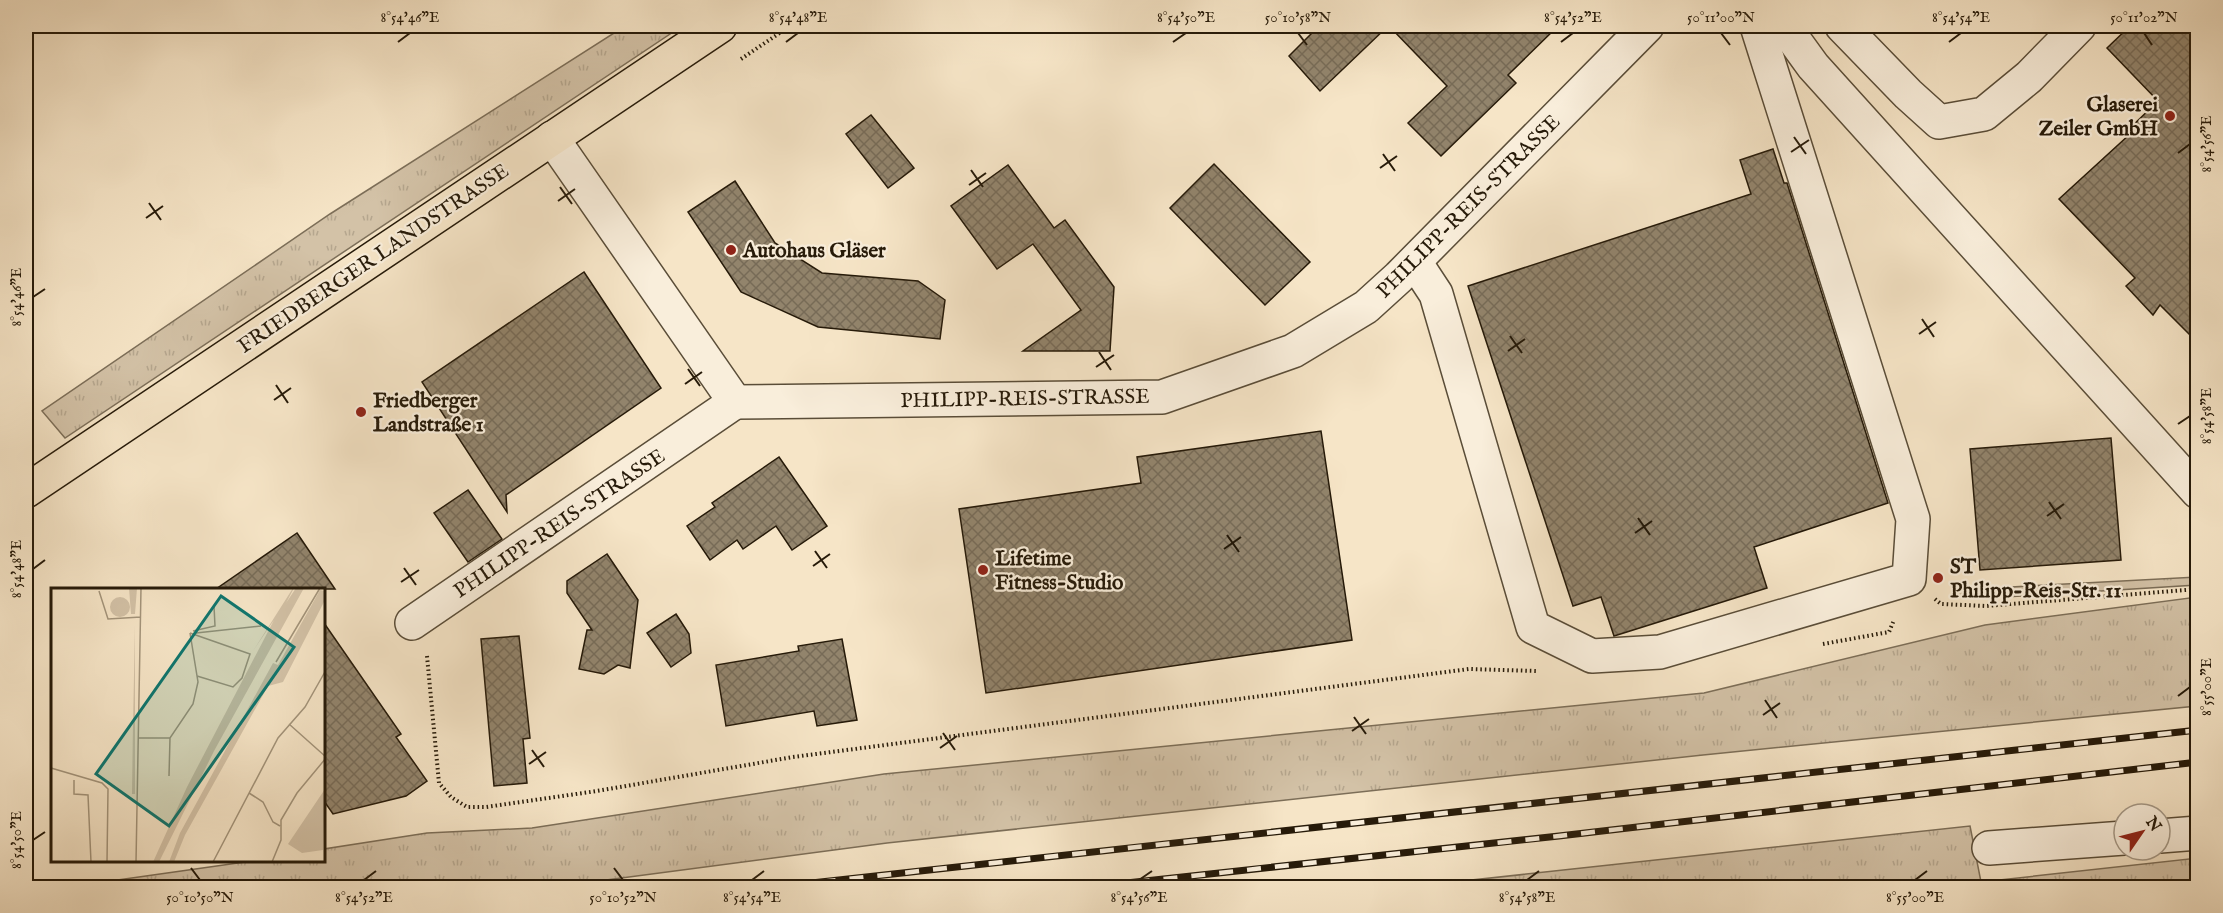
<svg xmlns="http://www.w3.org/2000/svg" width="2223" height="913" viewBox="0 0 2223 913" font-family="'IM FELL English',serif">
<defs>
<pattern id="grass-tufts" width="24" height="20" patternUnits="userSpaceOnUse" patternTransform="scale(1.5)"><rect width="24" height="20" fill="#d3c2a7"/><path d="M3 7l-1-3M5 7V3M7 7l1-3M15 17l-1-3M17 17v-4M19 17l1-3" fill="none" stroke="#b5a68e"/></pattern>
<pattern id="building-cross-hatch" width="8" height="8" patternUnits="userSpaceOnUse" patternTransform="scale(1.5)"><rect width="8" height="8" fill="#92846c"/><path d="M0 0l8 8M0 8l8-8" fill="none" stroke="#776b57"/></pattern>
</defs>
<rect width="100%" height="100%" fill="#f6e5c7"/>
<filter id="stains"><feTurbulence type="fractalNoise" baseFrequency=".00333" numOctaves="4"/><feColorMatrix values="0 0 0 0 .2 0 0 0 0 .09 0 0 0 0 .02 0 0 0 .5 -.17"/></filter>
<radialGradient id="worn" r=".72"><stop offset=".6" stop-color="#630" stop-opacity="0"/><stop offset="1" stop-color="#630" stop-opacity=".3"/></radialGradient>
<g fill="url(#grass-tufts)" stroke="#7c6e58" stroke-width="1.5">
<path d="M625,26H682L65,438L42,411L330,214Z"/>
<path d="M2197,577V585L1988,598L1957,596L1955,590Z"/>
<path d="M2197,597V706L1703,755L887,843L553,887H68L252,861L324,860V849L427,833L532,828L884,774L1704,693L1985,625Z"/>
<path d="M1970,826L1981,882L2198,858L2197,888H1398Z"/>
</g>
<g fill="url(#building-cross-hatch)" stroke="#261a09" stroke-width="1.5">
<path d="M1319,26H1388L1320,91L1289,56Z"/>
<path d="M1389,26H1558L1508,75L1516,83L1441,156L1408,123L1447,86Z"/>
<path d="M2130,26H2198V343L2160,305L2153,315L2126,286L2135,278L2059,199L2130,134L2127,131L2158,101L2107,48Z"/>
<path d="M871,115L914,168L888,188L846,134Z"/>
<path d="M1773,149L1784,183H1787L1888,503L1754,547L1767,588L1614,636L1601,597L1573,606L1468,286L1751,194L1740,160Z"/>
<path d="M1214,164L1310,262L1265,305L1170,208Z"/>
<path d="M1008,165L1054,228L1065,220L1114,287L1110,351H1023L1081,310L1033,244L997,269L951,206Z"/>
<path d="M735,181L775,243L822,273L918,281L945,300L940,339L818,327L741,292L688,212Z"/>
<path d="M584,272L661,388L506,495L507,512L422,382Z"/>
<path d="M1321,431L1352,640L986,693L959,509L1141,483L1137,457Z"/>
<path d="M2111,438L2121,560L1980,570L1970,449Z"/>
<path d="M779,457L827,526L792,550L776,526L743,549L737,540L710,560L687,526L715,507L712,503Z"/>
<path d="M468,490L502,539L468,562L434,513Z"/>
<path d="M297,533L335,589H216Z"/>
<path d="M607,554L638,600L630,668L618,665L604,674L579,669L587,630H592L567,593V581Z"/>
<path d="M676,614L689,634L691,653L671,667L647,633Z"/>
<path d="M324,623L401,734L396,737L427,781L406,796L333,814L324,801Z"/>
<path d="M519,636L530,738L523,739L527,783L494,786L481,639Z"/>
<path d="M842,639L857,720L817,726L814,711L726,726L716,665L799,651L798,646Z"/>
</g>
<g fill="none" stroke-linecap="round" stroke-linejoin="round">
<defs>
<g id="minor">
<path d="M1784,26L1813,66L2198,492"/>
<path d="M1842,26L1908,94L1939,122L1984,114L2029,77L2079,26"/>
<path d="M552,138L735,402L1162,397L1293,351L1366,307L1399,277L1647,26"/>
<path d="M1415,262L1436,294L1533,627L1592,656L1660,652L1909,579L1913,519L1757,26"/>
<path d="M412,623L735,402"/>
<path d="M2160,836L2198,833"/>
<path d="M1989,848L2124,838"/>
</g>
<path id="major" d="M26,491L720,26"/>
</defs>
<use href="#minor" stroke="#5a4d38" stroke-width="36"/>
<use href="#major" stroke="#261a09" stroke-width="36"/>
<g stroke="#261a09" stroke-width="4" stroke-dasharray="1.5 3" stroke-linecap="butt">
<path d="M741,59L790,26"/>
<path d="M1935,599L1941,604L1986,606L2198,589"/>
<path d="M1823,644L1889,632L1894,620"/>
<path d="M427,656L439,783L451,797L467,807H486L597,791L793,757L1469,669L1536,671"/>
</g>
<use href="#minor" stroke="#f9eedb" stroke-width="33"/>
<use href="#major" stroke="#f6e5c7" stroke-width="33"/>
<defs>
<g id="rail">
<path d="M766,888L2198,730"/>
<path d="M1080,888L1559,836L2198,762"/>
</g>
</defs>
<use href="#rail" stroke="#261a09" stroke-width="7"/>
<use href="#rail" stroke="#f9eedb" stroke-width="4.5" stroke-dasharray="14" stroke-linecap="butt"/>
</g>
<path fill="none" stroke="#261a09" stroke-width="2" d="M1298,33L1307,45M1721,33L1730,45M2144,33L2152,45M398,42L410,33M786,42L798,33M1173,42L1186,33M1561,42L1573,33M1949,42L1961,33M1794,137L1806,154M1791,152L1809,140M2178,153L2190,144M1383,154L1395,171M1380,168L1397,156M971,170L983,187M969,185L986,173M560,187L572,204M558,201L575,189M149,203L161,220M146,218L163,206M33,297L45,289M1922,319L1934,337M1919,334L1936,322M1510,336L1522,353M1508,351L1525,339M1099,352L1111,370M1096,367L1114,355M688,369L700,386M685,384L702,372M276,385L288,403M274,400L291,388M2178,424L2190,416M2049,502L2061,519M2047,516L2064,504M1638,518L1650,535M1635,533L1652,521M1227,535L1239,552M1224,549L1241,537M815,551L827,568M813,566L830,554M404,568L416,585M33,569L45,560M401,582L419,570M2178,696L2190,687M1765,700L1777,718M1763,715L1780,703M1354,717L1366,734M1352,731L1369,719M943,733L955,750M940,748L957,736M532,750L544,767M529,764L546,752M33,840L45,832M191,868L200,880M614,868L623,880M364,880L376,871M752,880L764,871M1139,880L1152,871M1527,880L1539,871M1915,880L1927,871"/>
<g fill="#8f2418" stroke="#f9eedb" stroke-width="2">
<circle cx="2170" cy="116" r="6"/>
<circle cx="731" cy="250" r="6"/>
<circle cx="361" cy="412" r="6"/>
<circle cx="983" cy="570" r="6"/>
<circle cx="1938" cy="578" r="6"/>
</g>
<g text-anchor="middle" stroke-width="4.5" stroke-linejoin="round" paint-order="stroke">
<g font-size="21" font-weight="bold" fill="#261a09" stroke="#f9eedb" text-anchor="start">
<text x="2158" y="111" text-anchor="end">Glaserei<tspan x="2158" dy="24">Zeiler GmbH</tspan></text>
<text x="743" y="257">Autohaus Gläser</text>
<text x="373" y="407">Friedberger<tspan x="373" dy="24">Landstraße 1</tspan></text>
<text x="995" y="565">Lifetime<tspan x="995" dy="24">Fitness-Studio</tspan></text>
<text x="1950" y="573">ST<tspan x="1950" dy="24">Philipp-Reis-Str. 11</tspan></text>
</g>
<g font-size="21" fill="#261a09" stroke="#f9eedb">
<text transform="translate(1468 206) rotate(-45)" y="7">PHILIPP-REIS-STRASSE</text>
<text transform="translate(373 258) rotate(-34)" y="7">FRIEDBERGER LANDSTRASSE</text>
<text transform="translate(1025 398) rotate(-1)" y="7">PHILIPP-REIS-STRASSE</text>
<text transform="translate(559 523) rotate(-34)" y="7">PHILIPP-REIS-STRASSE</text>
</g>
</g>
<g transform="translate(51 588)">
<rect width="274" height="274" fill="#f6e5c7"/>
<path d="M242,0H243L235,15L245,0H253L163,163L108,274H102L136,199L223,32L202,63ZM269,2L274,3V12L232,94L217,98L134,247L123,274H118L129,245L222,75L227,77ZM59 19a10 10 0 1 1 20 0a10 10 0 1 1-20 0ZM84,37V206H81L82,137ZM274,201L272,262L251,265L237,256Z" fill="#d3c2a7"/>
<path d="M78,0H86L84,26H80Z" fill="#d3c2a7"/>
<path fill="none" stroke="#a3947b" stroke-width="1.5" d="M48,3L57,31L90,29M142,43L164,38L163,18M139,45L199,66L191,90L182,99L146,88M145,45L210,38M225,74L269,0M238,136L275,169M87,150H119L142,116L147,94L139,45M0,180L51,195L57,201L56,274M118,188L119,150M23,192V206L37,207L40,274M198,205L212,214L222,234L229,238M85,274L90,0M162,274L227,150L254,119L275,82M221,274L230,252V232L246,205L275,170"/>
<path fill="#0f766e" fill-opacity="0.15" stroke="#0f766e" stroke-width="3" d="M170,8L243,59L118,238L45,186Z"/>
<rect width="274" height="274" fill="none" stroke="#261a09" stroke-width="3"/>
</g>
<rect width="2223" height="913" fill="none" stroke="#f6e5c7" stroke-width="66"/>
<g transform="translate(2142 832) rotate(55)"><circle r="28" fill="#f9eedb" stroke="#a59987" stroke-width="1.5"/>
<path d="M0-4.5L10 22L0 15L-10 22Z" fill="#8f2418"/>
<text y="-9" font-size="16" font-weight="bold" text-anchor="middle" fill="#261a09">N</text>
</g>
<rect x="33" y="33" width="2157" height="847" fill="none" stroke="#261a09" stroke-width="2"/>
<g font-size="15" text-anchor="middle" fill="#261a09">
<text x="410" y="22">8°54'46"E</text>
<text x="798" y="22">8°54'48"E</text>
<text x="1186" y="22">8°54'50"E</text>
<text x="1298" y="22">50°10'58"N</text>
<text x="1573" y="22">8°54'52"E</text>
<text x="1721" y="22">50°11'00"N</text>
<text x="1961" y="22">8°54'54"E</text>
<text x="2144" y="22">50°11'02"N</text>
<text transform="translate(2206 144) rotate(-90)" y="5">8°54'56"E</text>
<text transform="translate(16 297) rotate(-90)" y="5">8°54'46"E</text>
<text transform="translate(2206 416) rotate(-90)" y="5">8°54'58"E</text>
<text transform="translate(16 569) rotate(-90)" y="5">8°54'48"E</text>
<text transform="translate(2206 687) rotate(-90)" y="5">8°55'00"E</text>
<text transform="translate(16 840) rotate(-90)" y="5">8°54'50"E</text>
<text x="200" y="902">50°10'50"N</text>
<text x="364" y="902">8°54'52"E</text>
<text x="623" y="902">50°10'52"N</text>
<text x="752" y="902">8°54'54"E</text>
<text x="1139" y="902">8°54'56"E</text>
<text x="1527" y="902">8°54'58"E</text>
<text x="1915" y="902">8°55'00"E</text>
</g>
<rect width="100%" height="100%" filter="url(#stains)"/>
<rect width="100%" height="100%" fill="url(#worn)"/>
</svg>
